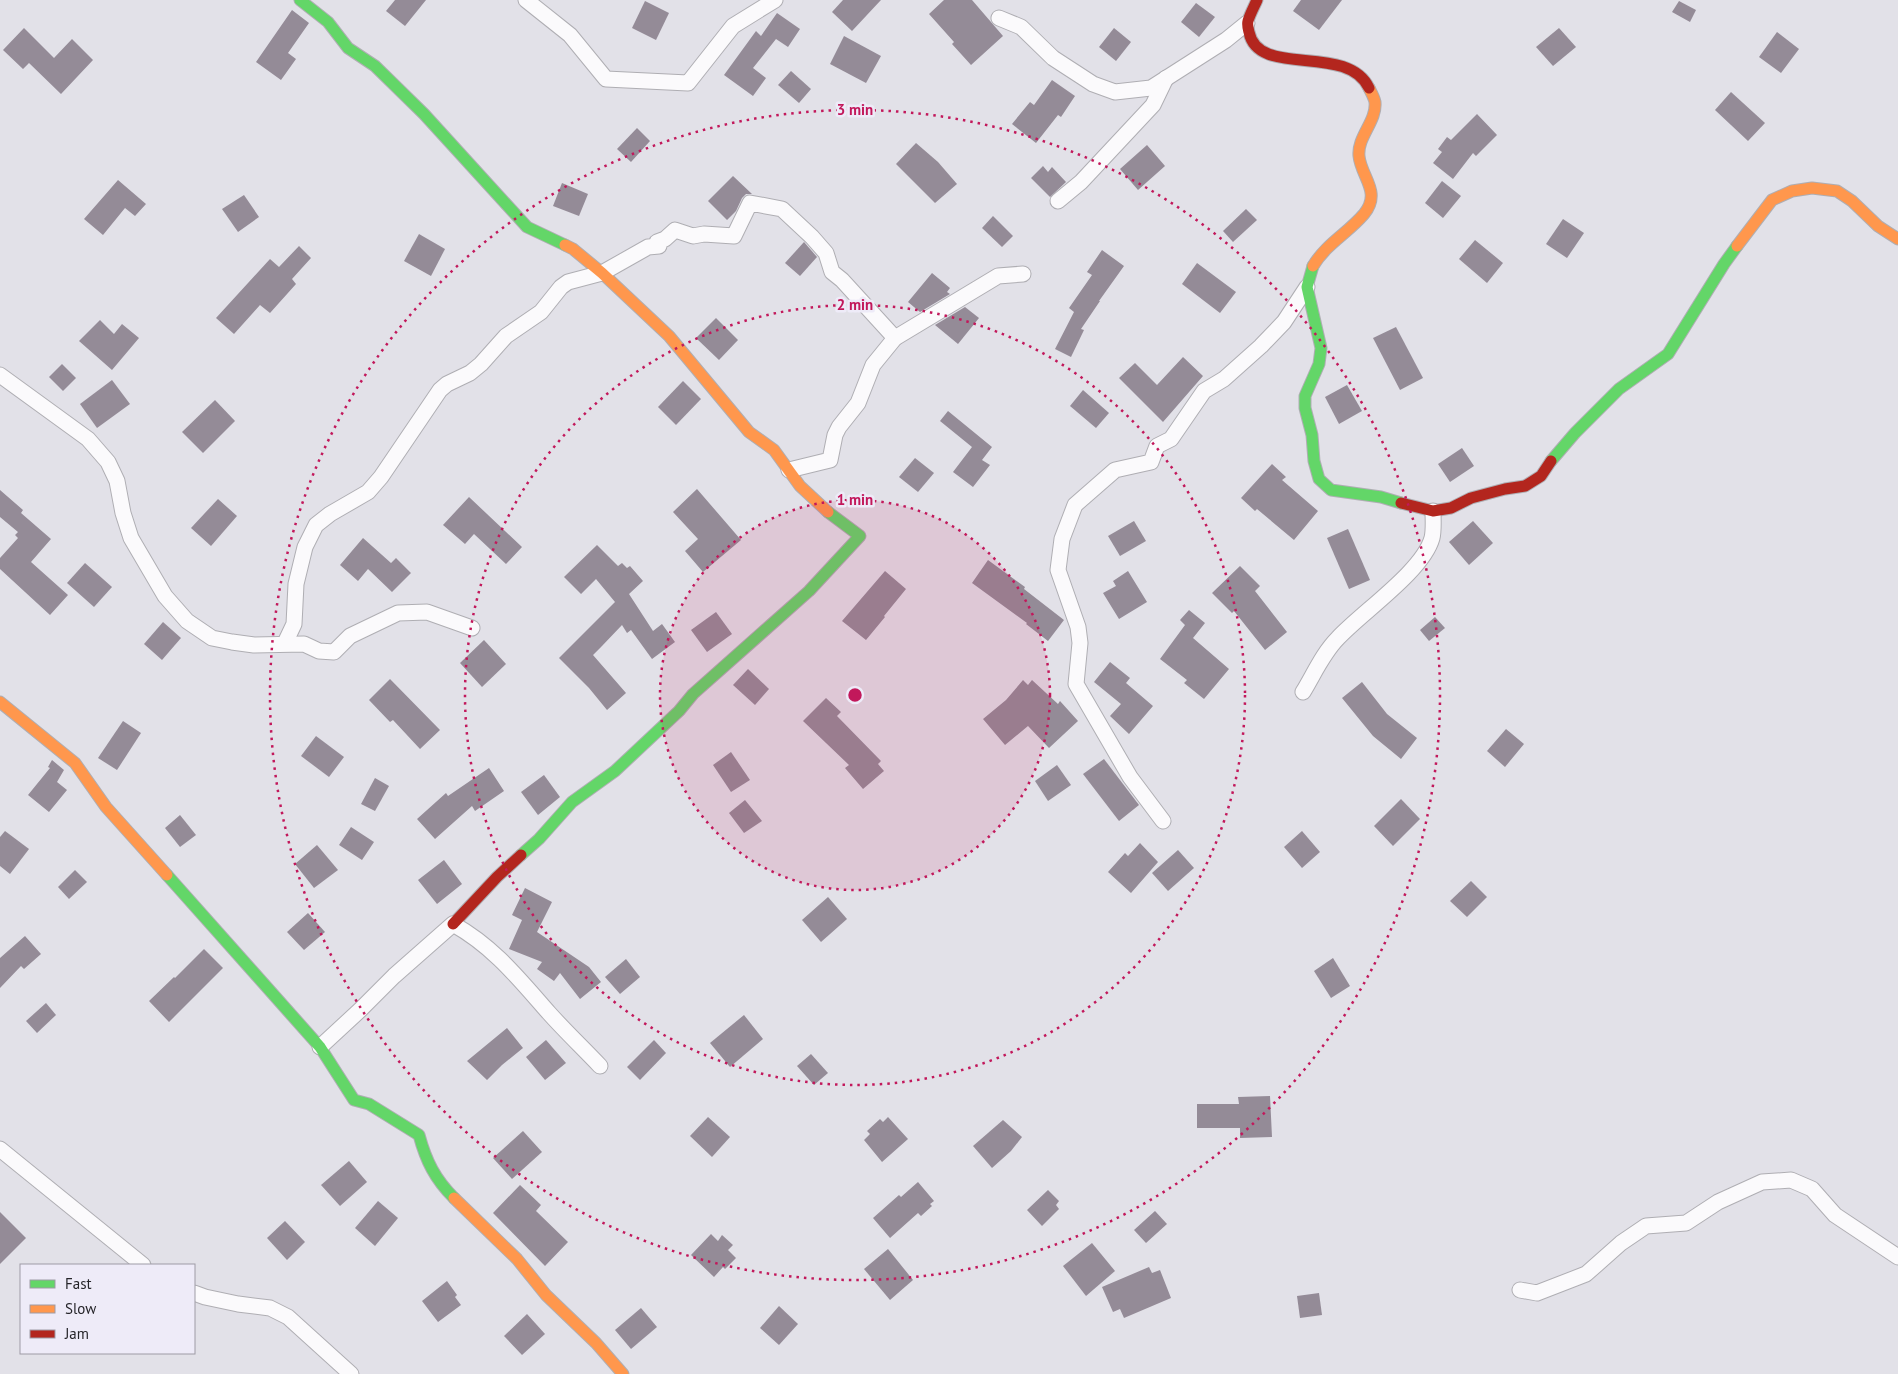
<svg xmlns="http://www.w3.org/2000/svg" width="1898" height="1374" viewBox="0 0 1898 1374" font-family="'PT Sans',sans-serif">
<rect width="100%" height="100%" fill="#e2e1e8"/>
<g fill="#948b97">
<path d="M395,0H426L405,26L386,11Z"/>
<path d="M843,0H881L852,31L832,12Z"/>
<path d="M944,0H972L1003,36L971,65L952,44L954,42L929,14Z"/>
<path d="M1301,0H1342L1319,30L1293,11Z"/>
<path d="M645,1L669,13L656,40L632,28Z"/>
<path d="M1679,1L1696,10L1690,22L1672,12Z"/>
<path d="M1196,3L1215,17L1199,37L1181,22Z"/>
<path d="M292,10L309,23L288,53L296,59L281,80L256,62Z"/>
<path d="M777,13L800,29L788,47L776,39L753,68L766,78L753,96L724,75L756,31L761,36Z"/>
<path d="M24,28L54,58L72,39L93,60L61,94L29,63L23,69L3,50Z"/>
<path d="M1114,28L1131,42L1116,61L1099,47Z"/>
<path d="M1559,28L1576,47L1553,66L1536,47Z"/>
<path d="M1777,32L1799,49L1781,73L1759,57Z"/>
<path d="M844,36L881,56L866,83L830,64Z"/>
<path d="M791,71L811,89L799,103L778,85Z"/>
<path d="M1052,80L1075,96L1061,117L1058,115L1036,143L1012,124L1030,102L1034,105Z"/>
<path d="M1731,92L1765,123L1748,141L1715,110Z"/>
<path d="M1477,114L1497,135L1476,156L1473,153L1453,179L1433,163L1442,152L1438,149L1447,137L1451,140Z"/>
<path d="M637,128L650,141L631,162L617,149Z"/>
<path d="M916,143L938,162L957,184L935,203L896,164Z"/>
<path d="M1147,145L1165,166L1138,190L1120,169Z"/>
<path d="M1043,166L1048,172L1052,167L1066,182L1050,197L1031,178Z"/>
<path d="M733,176L752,194H746L742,198L736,211L727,220L708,201Z"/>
<path d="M118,180L146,204L135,216L125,208L103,235L84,219Z"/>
<path d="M1442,181L1461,196L1443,218L1425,203Z"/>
<path d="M562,183L588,194L579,216L553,206Z"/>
<path d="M244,195L259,217L238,232L222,209Z"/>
<path d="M1246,209L1257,220L1233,242L1223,231Z"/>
<path d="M993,216L1013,236L1002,247L982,228Z"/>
<path d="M1563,219L1584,233L1567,258L1546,244Z"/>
<path d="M419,234L445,249L431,276L404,261Z"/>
<path d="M1475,240L1503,263L1487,283L1459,259Z"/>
<path d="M804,242L817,257L800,276L785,263Z"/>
<path d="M299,246L311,258L292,279L296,284L270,313L260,305L234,334L216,318L270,259L279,267Z"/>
<path d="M1102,250L1124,266L1099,301H1100L1081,329L1084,330L1071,357L1055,349L1074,312L1069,308L1092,275L1087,272Z"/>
<path d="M1197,263L1236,292L1220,313L1182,284Z"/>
<path d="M932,273L950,288L947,292L950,294L920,312L908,302Z"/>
<path d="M965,307L979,318L958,344L935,325Z"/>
<path d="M716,318L738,340L719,360L696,338Z"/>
<path d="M100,320L114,334L122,324L139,338L112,370L79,341Z"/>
<path d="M1396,327L1423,378L1400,390L1373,338Z"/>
<path d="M1183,357L1203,376L1163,422L1119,378L1135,363L1157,385Z"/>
<path d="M62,364L76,378L63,391L49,377Z"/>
<path d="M112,380L130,404L97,428L80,404Z"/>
<path d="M683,381L701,399L676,425L658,407Z"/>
<path d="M1347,385L1362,411L1339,424L1325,397Z"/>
<path d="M1083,390L1109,413L1096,428L1070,406Z"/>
<path d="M215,400L235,421L203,453L182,432Z"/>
<path d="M948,411L992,447L982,460L990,465L973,487L953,472L972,447L940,421Z"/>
<path d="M1462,448L1474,466L1450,482L1438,464Z"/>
<path d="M915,458L934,473L918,492L899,477Z"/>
<path d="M1272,464L1286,477L1282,480L1318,511L1294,540L1257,509L1255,511L1241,498Z"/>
<path d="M697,489L741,540L703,572L685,551L698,539L673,512Z"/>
<path d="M0,490L23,510L21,513L51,539L31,562L68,595L50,615L0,569V558L18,538L15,535L18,532L0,517Z"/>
<path d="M469,497L522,547L506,564L474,534L465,544L443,525Z"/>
<path d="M218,499L237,516L211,546L191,528Z"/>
<path d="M1134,521L1146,541L1120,556L1108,536Z"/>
<path d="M1473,521L1493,543L1469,565L1449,542Z"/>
<path d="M1348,529L1370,580L1349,589L1327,538Z"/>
<path d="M363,538L391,563L396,558L411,573L392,592L368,569L358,581L340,565Z"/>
<path d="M597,545L618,566L622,563L627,568L630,566L643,581L629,594L653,631L662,624L675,642L652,659L631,630L627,633L622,625L602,646L593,655L626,693L607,710L589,688L559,658L615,602L596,579L581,594L564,577Z"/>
<path d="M988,560L1025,587L1024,589L1064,620L1048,641L1026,624L1027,623L972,583Z"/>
<path d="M85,563L112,587L94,607L67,583Z"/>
<path d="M1240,566L1260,586L1255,591L1287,632L1265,650L1234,611L1232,613L1212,593Z"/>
<path d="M885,571L906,589L884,616L885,617L866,640L842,621Z"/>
<path d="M1128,571L1147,602L1119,619L1103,593L1116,586L1113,581Z"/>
<path d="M1189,610L1205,623L1193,638L1229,669L1204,699L1184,683L1187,680L1160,659L1185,625L1180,620Z"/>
<path d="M716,612L732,634L707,652L691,630Z"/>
<path d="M1435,617L1445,628L1429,641L1420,630Z"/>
<path d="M163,622L181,638L162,660L144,644Z"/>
<path d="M484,640L506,664L482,687L460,663Z"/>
<path d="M1110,662L1130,678L1126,683L1153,706L1129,734L1110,716L1121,704L1094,682Z"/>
<path d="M748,669L769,689L755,705L733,685Z"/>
<path d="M390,679L440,730L420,749L393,720L390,722L369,700Z"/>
<path d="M1023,680L1028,685L1032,680L1058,704L1060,701L1078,721L1049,748L1028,726L1005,745L983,719L1006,700Z"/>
<path d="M1362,682L1387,714L1417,738L1401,759L1373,736L1342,698Z"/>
<path d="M826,698L841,712L837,716L881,761L878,764L884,771L863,789L845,768L849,765L803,721Z"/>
<path d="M123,721L141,733L117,770L98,758Z"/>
<path d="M1506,729L1524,744L1505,767L1487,751Z"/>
<path d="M316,736L344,757L329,777L301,756Z"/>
<path d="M731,752L750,780L731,792L713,765Z"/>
<path d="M1104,759L1139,805L1119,821L1083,774Z"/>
<path d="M52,760L64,770L57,782L67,790L49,812L28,795L50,768L48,767Z"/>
<path d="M1057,765L1071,785L1048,801L1035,781Z"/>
<path d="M489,768L504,791L475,811L472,806L435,839L417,819L446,793L448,796Z"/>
<path d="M544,775L560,797L538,815L521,792Z"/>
<path d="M375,778L389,786L375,811L361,804Z"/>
<path d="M1401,799L1420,819L1393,846L1374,826Z"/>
<path d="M745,800L762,821L744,833L729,813Z"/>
<path d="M180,815L196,835L180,847L165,828Z"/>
<path d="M351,827L374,842L362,860L339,845Z"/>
<path d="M5,831L29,849L10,874L0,866V837Z"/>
<path d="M1302,831L1320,852L1302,868L1284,847Z"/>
<path d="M1140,843L1158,862L1131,893L1108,872L1125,853L1128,856Z"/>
<path d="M317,845L338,870L314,888L295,864Z"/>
<path d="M1178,850L1194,868L1168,891L1152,873Z"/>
<path d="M444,860L462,884L437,904L418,880Z"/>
<path d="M75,870L87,882L69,899L58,887Z"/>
<path d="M1471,881L1487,897L1467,917L1450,901Z"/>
<path d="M525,888L552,902L537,932L589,967L601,982L580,999L560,973L554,981L537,969L542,962L509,949L522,920L512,915Z"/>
<path d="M828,897L847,919L821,942L802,920Z"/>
<path d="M308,913L325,932L304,950L287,932Z"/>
<path d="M25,936L41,954L24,969L21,966L0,988V958Z"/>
<path d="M204,949L223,968L169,1022L149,1001L174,977L175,978Z"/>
<path d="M1333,958L1350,986L1331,998L1314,971Z"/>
<path d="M626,959L640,977L620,994L605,977Z"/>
<path d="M46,1003L56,1015L37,1033L26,1021Z"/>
<path d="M744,1015L763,1039L730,1067L710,1043Z"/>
<path d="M507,1028L523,1048L502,1065L487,1080L467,1061Z"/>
<path d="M546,1040L566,1063L545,1080L526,1057Z"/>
<path d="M654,1040L666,1053L640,1080L627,1067Z"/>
<path d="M811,1054L828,1073L814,1085L797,1066Z"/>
<path d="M1270,1096L1272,1137L1240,1138V1128H1197V1104H1239L1238,1097Z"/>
<path d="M708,1117L730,1137L712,1157L690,1136Z"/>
<path d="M888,1117L908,1139L882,1162L864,1140L870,1134L867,1131L880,1119L883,1122Z"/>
<path d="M1003,1120L1022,1137L1011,1151L992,1168L973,1146Z"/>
<path d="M523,1131L542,1152L512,1179L493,1158Z"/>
<path d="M349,1161L367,1182L340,1206L321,1185Z"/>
<path d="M918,1182L934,1201L930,1204L932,1206L921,1216L918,1213L890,1238L873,1218L899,1195L901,1197Z"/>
<path d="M520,1185L541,1205L536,1211L568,1242L545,1266L493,1213Z"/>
<path d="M1048,1190L1059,1201L1056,1205L1059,1209L1042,1226L1027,1210Z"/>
<path d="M378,1201L398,1218L375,1246L355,1228Z"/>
<path d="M1155,1211L1167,1224L1146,1243L1134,1230Z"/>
<path d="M0,1212L26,1238L0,1264Z"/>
<path d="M285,1221L305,1242L287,1260L267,1238Z"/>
<path d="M711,1234L718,1241L722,1235L733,1245L728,1250L736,1258L725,1269L723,1267L714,1277L691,1255Z"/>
<path d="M1092,1243L1115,1271L1086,1296L1063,1266Z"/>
<path d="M888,1249L913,1280L890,1300L864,1269Z"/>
<path d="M1149,1267L1152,1273L1160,1270L1171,1298L1124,1318L1120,1309L1113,1312L1102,1287Z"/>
<path d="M447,1281L457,1295L455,1297L461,1305L438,1322L422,1301Z"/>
<path d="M1319,1293L1322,1315L1300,1318L1297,1296Z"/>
<path d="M779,1306L798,1324L779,1345L760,1328Z"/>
<path d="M641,1308L657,1327L631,1349L615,1330Z"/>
<path d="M527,1314L545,1334L522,1355L504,1336Z"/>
</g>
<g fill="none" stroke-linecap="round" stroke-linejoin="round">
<defs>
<g id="street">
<path d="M526,0L570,35L606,79L688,83L733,26L775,0"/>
<path d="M999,18L1021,27L1053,58L1093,84L1115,92L1151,88L1226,40L1247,23"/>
<path d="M1058,201L1081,182L1153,105L1166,78"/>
<path d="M0,375L88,439L108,462L117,481L123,513L131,538L165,596L187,621L212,638L232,642L254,645L304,644L319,651L334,652L350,636L398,613L427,612L472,628"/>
<path d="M789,470L830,460L835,435L839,427L858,403L873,365L895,338L998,276L1023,274"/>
<path d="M285,643L294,624L296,584L305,547L316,525L330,514L368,492L381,477L440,390L447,384L470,373L481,364L506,336L541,312L561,287L568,282L602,273L648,247L659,246L657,242L665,239L675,230L693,236L704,234L734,236L750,203L782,209L812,237L826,253L832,272L842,280L895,338"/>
<path d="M1303,692C1314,674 1323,653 1338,638C1362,612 1423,571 1432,538C1434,530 1433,519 1433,511"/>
<path d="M1163,821L1130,777L1076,684L1080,643L1078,627L1058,570L1062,539L1075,505L1115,470L1151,462L1157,446L1171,439L1204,391L1224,379L1261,346L1284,322L1307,287"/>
<path d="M320,1047L360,1010L394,976L453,924C494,947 519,979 549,1013C565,1031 583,1048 600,1066"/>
<path d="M0,1149L143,1265"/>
<path d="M1520,1290L1537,1293L1586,1274L1621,1243L1646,1226L1686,1223L1718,1202L1762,1182L1791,1180L1812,1189L1835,1215L1898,1257"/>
<path d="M194,1293L205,1297L238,1304L270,1308L288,1317L351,1374"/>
</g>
<g id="fast">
<path d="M300,0L328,22L348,48L375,66L424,114L527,227L565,245"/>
<path d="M1313,266L1307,287L1321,348L1319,364L1305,396V408L1312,435L1314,461L1319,479L1331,490L1381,497L1401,503"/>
<path d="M1551,461L1575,433L1619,389L1668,354L1724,264L1737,246"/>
<path d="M521,855L539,839L572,802L615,771L679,711L693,694L809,591L860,536L828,512"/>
<path d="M167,875L320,1047L354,1100L369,1104L419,1135C426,1161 435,1179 454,1198"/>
</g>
<g id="slow">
<path d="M565,245L573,249L602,273L669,336L749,432L774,450L800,486L828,512"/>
<path d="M1737,246L1772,200L1792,191L1812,188L1837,191L1852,201L1878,226L1898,239"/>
<path d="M1313,266C1326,244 1348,233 1364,214C1382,192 1361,177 1359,156C1357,137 1377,121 1375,102C1374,97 1371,92 1369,88"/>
<path d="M0,702L75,763L106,807L167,875"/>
<path d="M454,1198L517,1259L546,1295L596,1343L623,1374"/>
</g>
<g id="jam">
<path d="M1257,0C1254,7 1250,14 1248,21C1247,25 1248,28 1249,32C1258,79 1347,42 1369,88"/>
<path d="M1401,503L1433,511L1451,508L1471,498L1505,489L1525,486L1541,476L1551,461"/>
<path d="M453,924L497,877L521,855"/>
</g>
</defs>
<use href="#street" stroke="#afaeb3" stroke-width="17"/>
<use href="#fast" stroke="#afaeb3" stroke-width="13"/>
<use href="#slow" stroke="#afaeb3" stroke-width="13"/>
<use href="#jam" stroke="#afaeb3" stroke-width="13"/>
<use href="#street" stroke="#fbfafc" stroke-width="15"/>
<use href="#fast" stroke="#63d668" stroke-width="11"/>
<use href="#slow" stroke="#ff974d" stroke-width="11"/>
<use href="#jam" stroke="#b3261e" stroke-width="11"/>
</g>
<circle cx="855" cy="695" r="195" fill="#c2185b" fill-opacity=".12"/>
<g fill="none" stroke="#c2185b" stroke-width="2.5" stroke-dasharray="2.5 5">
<circle cx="855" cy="695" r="195"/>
<circle cx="855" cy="695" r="390"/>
<circle cx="855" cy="695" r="585"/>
</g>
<circle cx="855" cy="695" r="8" fill="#c2185b" stroke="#eeebf8" stroke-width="2.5"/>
<g font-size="15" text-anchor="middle" font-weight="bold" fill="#c2185b" stroke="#eeebf8" stroke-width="5" stroke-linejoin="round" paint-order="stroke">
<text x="855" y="115">3 min</text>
<text x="855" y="310">2 min</text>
<text x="855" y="505">1 min</text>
</g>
<rect x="20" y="1264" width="175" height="90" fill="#eeebf8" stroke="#9e9ba5"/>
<rect x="30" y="1280" width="25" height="8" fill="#63d668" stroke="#9e9ba5"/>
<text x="65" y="1289" font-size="15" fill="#252429">Fast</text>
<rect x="30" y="1305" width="25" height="8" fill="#ff974d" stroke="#9e9ba5"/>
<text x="65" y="1314" font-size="15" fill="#252429">Slow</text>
<rect x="30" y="1330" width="25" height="8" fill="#b3261e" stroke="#9e9ba5"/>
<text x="65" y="1339" font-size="15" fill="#252429">Jam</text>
</svg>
